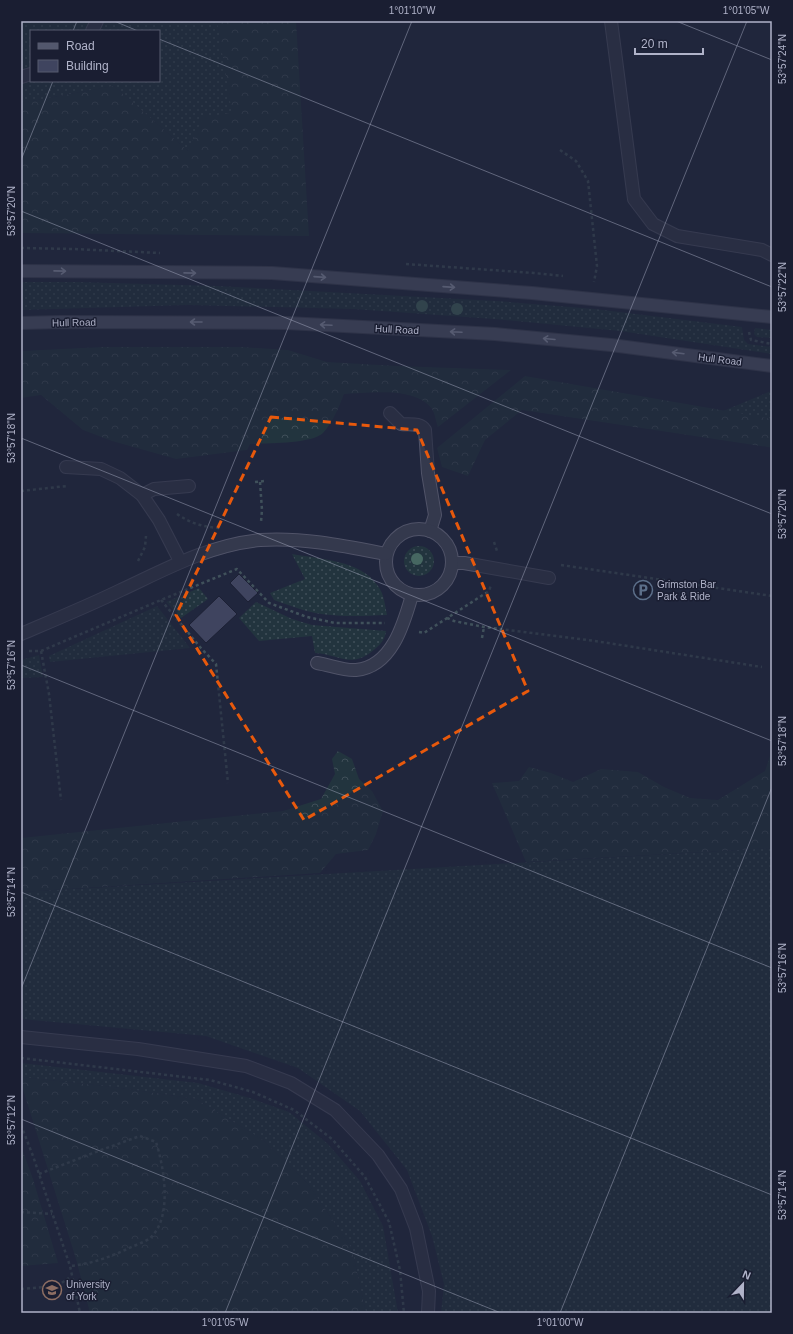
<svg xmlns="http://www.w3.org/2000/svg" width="793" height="1334" viewBox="0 0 793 1334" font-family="Arial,sans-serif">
<defs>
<pattern id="grass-dots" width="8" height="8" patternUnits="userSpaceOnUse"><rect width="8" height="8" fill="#22343e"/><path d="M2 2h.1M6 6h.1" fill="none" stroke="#404f59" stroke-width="1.8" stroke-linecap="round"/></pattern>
<pattern id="forest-crowns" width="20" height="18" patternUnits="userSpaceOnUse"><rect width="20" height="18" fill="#22343e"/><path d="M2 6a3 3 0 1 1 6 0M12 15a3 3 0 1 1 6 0" fill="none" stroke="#404f59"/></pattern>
</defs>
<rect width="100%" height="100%" fill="#20263d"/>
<g fill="url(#grass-dots)" fill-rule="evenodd">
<path d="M21,21H217L233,113L188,151L114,86L21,103ZM31,31H159V81H31Z"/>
<path d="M21,282H76L217,286L497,301L595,309L742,327L744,340L748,344L772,347V354L620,331L494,319L353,309L188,305L21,310Z"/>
<path d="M755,328L772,330V338L757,337L754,334Z"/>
<path d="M771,391L772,419L723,411Z"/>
<circle cx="419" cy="561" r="15"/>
<path d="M292,554C319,559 361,560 378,586C384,594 385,605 387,615C359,616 330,618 303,610C293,607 283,603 274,600L270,593L305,579Z"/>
<path d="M199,588L208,599L181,618L166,602Z"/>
<path d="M256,602L292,619L312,625L386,631C385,639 381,644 375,649C351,670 339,654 315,653L312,636L259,641L239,618Z"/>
<path d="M157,606L190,648L50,662L49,656Z"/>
<path d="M39,655L43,677L21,678V660Z"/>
<path d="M772,848V1313H441L444,1284L432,1236L407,1170L360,1111L298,1068L206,1036L21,1019V892Z"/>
<path d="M21,1063L198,1083L250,1098L289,1112L328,1144L360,1181L383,1226L398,1313H366L352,1249L309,1185L263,1140L196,1099L113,1087L21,1077Z"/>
</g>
<g fill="url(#forest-crowns)">
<path d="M217,21H296L309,236L21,233V103L114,86L188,151L203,117L232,113Z"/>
<path d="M103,347H241L288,350L327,362L397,366L511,370L438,427C436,422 435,414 432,409C415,386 369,393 344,394C339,407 333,422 323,433C312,444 266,443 250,444L247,450L176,459L112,441L83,430L41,395L21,398V351Z"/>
<path d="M525,376L772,419V448L768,447L522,410L485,440L468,476L442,467L437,448Z"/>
<path d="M772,750V848L526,862L492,783L519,781L529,767L551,773L573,782L601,769L638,772L664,787L690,798L718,800L765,771Z"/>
<path d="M338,751L352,759L359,779L372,791L383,811L376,834L368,850L336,854L320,873L21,892V838L283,811L321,799L335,774L332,759Z"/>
<path d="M21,1077L113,1087L196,1099L263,1140L309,1185L352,1249L366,1313H90L76,1259L21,1083Z"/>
<path d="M21,1146L33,1179L58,1263L21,1266Z"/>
</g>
<g fill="#3f445f" stroke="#1c2034">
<path d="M239,574L258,593L248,602L230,583Z"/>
<path d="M219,596L237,614L206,643L189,625Z"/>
</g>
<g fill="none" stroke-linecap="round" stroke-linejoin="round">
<defs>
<g id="lane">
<path d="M611,21L634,199L653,224L677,236L762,250L772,255"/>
<path d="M92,31L97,21"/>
<path d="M21,77L31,74"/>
<path d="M390,413L401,424C409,425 420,422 425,430L428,473L435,515L430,531"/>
<path d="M66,467L101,469L120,478L142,495L159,520L180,561"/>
<path d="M142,495L154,489L189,486"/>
<path d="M452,563H464L549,578"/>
<path d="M317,663C330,665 344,671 356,670C392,667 404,623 412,595"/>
</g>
<g id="street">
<circle cx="419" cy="562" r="33"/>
<path d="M21,634C54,620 88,606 121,590C166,569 209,545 260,540C302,537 345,546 386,554"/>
<path d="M21,1037L138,1049L246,1066L291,1083L335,1110L378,1155L401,1189L416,1228L429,1291L428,1313"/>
</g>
<g id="primary">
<path d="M21,271L272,273L532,293L772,317"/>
<path d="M21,323L61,322L287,323L495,334L611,345L772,366"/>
</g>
</defs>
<use href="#lane" stroke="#505368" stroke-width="14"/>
<use href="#street" stroke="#505368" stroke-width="14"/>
<use href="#primary" stroke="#3e4256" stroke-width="14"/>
<g stroke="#40515b" stroke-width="2.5" stroke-dasharray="3 3" stroke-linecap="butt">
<path d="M560,150L576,161L588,181L597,266L594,282"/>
<path d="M21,248L73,249L160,253"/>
<path d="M406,264L534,273L563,276"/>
<path d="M749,332L751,340L772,344"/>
<path d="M255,482L265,481"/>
<path d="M260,482L262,510L261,522"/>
<path d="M21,491L67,486"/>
<path d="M177,514C190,523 203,527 219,528"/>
<path d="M494,542L497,551"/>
<path d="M138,561L145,547L146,536"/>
<path d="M561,565L772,596"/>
<path d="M161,600L200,647L216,664L228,783"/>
<path d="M447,618L454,621L484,627L595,641L762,667"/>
<path d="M419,632L424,633L489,591L491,585"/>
<path d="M482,638L484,627"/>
<path d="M29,651H41L161,600L237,569L269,603L307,617L335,623H385"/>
<path d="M41,651L49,694L61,800"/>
<path d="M21,1058L210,1080L253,1092L294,1110L332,1139L365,1177L389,1222L400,1270L404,1313"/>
<path d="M21,1125L33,1156L70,1266L80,1313"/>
<path d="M39,1174L101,1150L140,1136L156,1142C164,1167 173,1218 150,1238C144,1243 132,1246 125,1250C107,1258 90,1264 70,1266"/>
<path d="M21,1212L52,1214"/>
<path d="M21,1289L57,1286L69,1278"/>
</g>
<use href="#lane" stroke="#34394d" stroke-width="12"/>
<use href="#street" stroke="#34394d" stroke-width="12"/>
<use href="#primary" stroke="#52576d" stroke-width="12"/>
</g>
<g fill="#466761">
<circle cx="422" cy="306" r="6"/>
<circle cx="457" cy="309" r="6"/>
<circle cx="417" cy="559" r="6"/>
</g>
<defs><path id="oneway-shaft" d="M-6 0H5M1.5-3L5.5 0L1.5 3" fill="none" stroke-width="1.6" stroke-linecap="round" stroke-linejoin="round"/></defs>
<g stroke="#989cb2">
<use href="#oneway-shaft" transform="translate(60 271) rotate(1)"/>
<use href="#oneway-shaft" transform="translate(190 273) rotate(1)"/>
<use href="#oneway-shaft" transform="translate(320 277) rotate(4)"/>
<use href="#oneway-shaft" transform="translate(449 287) rotate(4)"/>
<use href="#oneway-shaft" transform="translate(196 322) rotate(-180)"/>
<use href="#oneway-shaft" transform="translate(326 325) rotate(-177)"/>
<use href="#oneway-shaft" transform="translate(456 332) rotate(-177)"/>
<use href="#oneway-shaft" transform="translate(549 339) rotate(-175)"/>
<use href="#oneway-shaft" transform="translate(678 353) rotate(-173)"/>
</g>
<path d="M0 0H793V1334H0ZM271,417L417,430L528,691L304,820L176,615Z" fill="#20263d" fill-opacity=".55" fill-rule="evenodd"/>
<path fill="none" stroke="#e8590c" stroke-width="3" stroke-dasharray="8 5" stroke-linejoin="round" d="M271,417L417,430L528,691L304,820L176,615Z"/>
<path fill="none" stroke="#b0b3c9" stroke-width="1" stroke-opacity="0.45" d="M114,21L138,31M676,21L772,60M73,31L77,21M159,39L772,287M21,160L53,81M21,211L772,514M21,438L772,741M21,665L772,968M21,892L772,1195M21,989L412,21M21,1119L501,1313M225,1313L747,21M560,1313L772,787"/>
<defs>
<symbol id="parking-ring" viewBox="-11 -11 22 22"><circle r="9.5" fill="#1a1e32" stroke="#5c6f8a" stroke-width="1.5"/><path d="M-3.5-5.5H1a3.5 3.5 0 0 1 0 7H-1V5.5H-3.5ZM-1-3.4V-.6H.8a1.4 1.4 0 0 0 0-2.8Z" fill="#5c6f8a"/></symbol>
<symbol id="university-ring" viewBox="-11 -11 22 22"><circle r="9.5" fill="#1a1e32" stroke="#8d6e63" stroke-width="1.5"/><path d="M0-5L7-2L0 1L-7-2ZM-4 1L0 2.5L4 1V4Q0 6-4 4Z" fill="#8d6e63"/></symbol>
</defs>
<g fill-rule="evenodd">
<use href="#parking-ring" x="632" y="579" width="22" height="22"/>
<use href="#university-ring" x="41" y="1279" width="22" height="22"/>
</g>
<g text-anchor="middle" stroke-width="3" stroke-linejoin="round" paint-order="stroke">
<g font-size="10" fill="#b0b3c9" stroke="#1a1e32">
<text transform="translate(74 322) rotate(-1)" y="4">Hull Road</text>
<text transform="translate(397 329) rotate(3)" y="4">Hull Road</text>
<text transform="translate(720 359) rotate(7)" y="4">Hull Road</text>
</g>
<g font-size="10" fill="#b0b3c9" stroke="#1a1e32" text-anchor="start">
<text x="657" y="588">Grimston Bar<tspan x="657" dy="12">Park &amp; Ride</tspan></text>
<text x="66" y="1288">University<tspan x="66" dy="12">of York</tspan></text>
</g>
</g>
<rect width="793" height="1334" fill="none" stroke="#1a1e32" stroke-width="44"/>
<rect x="30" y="30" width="130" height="52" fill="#1a1e32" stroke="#565a6e"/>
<rect x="38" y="43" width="20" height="6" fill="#52576d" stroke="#565a6e"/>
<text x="66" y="50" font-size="12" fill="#b0b3c9">Road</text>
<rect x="38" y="60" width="20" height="12" fill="#3f445f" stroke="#565a6e"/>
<text x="66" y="70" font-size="12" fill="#b0b3c9">Building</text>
<g transform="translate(743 1284) rotate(22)" stroke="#1a1e32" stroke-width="3" paint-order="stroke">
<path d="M0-3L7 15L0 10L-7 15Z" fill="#b0b3c9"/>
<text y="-6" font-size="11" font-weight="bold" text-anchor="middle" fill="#b0b3c9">N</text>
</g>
<path d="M635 48v6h68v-6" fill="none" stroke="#b0b3c9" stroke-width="2"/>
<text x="641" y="48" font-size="12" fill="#b0b3c9" stroke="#1a1e32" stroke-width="3" paint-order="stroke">20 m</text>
<rect x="22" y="22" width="749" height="1290" fill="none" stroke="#b0b3c9" stroke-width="1.5"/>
<g font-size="10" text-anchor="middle" fill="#b0b3c9">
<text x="412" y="14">1°01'10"W</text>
<text x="746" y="14">1°01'05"W</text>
<text transform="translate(782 59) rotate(-90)" y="4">53°57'24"N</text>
<text transform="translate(11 211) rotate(-90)" y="4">53°57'20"N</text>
<text transform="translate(782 287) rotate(-90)" y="4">53°57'22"N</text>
<text transform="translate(11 438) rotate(-90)" y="4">53°57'18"N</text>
<text transform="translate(782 514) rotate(-90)" y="4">53°57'20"N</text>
<text transform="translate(11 665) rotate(-90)" y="4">53°57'16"N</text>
<text transform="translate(782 741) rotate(-90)" y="4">53°57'18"N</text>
<text transform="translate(11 892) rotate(-90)" y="4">53°57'14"N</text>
<text transform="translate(782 968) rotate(-90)" y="4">53°57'16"N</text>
<text transform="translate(11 1120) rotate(-90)" y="4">53°57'12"N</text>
<text transform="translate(782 1195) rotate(-90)" y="4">53°57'14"N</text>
<text x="225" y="1326">1°01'05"W</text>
<text x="560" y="1326">1°01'00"W</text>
</g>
</svg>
